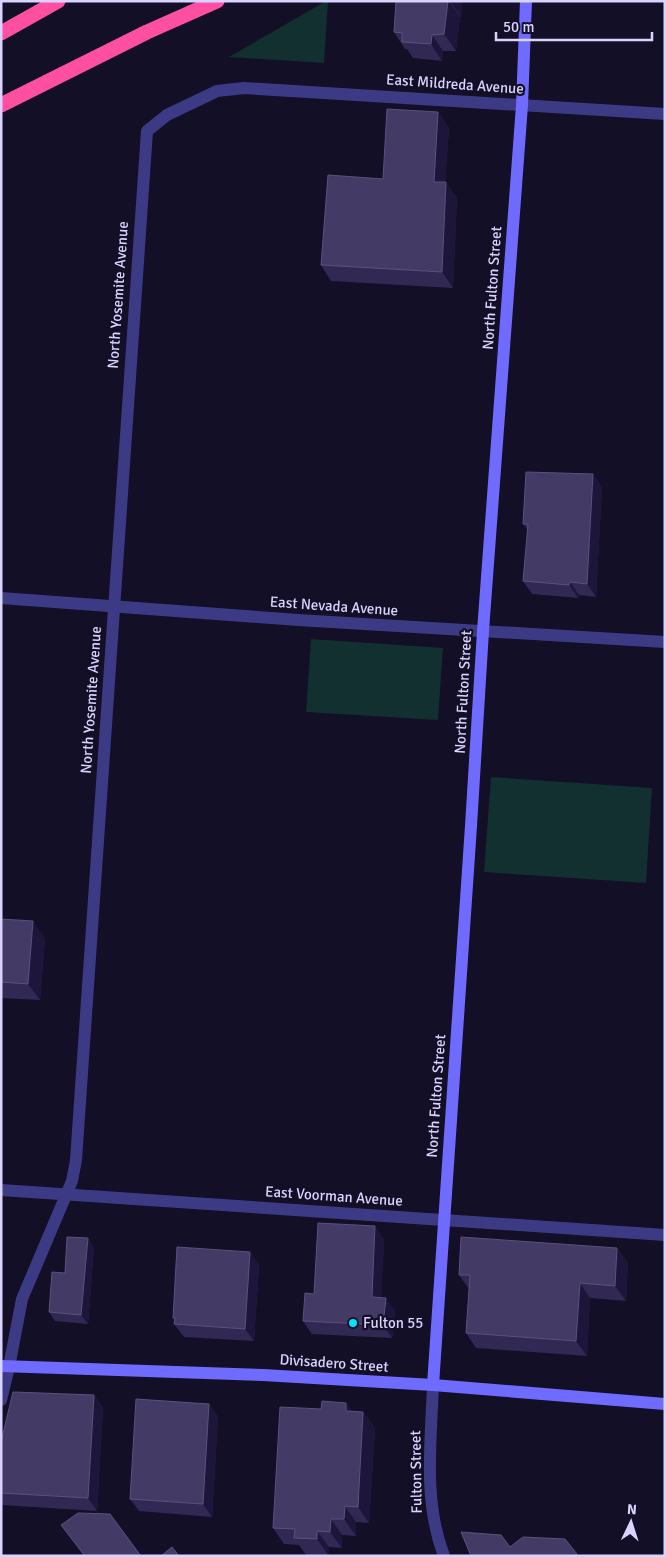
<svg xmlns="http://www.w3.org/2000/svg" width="666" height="1557" viewBox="0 0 666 1557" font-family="Signika,sans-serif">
<rect width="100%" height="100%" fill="#130f26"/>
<g fill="#12302f">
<path d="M326,1H328L324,63L229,57Z"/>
<path d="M311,639L443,648L438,720L306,712Z"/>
<path d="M491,777L652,788L646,883L484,872Z"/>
</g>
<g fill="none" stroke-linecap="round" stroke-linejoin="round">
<g stroke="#3d3a85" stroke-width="12">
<path d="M1,598L298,620L665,642"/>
<path d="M1,1190L665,1235"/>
<path d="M9,1367L22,1299L72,1181L76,1160L147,131L167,115L217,91L244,88L665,114"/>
</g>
<g stroke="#3d3a85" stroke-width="12">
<path d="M433,1385C431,1442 423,1501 444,1556"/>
<path d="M1,1400L9,1367"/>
</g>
<g stroke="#6f6bff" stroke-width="12">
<path d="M1,1366L263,1375L433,1385L665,1404"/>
<path d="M433,1385L471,826L483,631L522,105L526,1"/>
</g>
<g stroke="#ff4fa3" stroke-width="15">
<path d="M1,33L58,1"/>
<path d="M1,105L147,32L217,1"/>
</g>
</g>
<g fill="#312854">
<path d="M396,1H462L461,17H460L456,51H443L442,61L413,58L407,49H405L394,32Z"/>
<path d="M438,112L449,128L445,182L457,198L453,288L331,281L321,265L383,179Z"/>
<path d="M602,487L596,597L579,595L578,598L532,594L523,581L528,530L523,524Z"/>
<path d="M1,919L45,938L40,1000L1,998Z"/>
<path d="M384,1239L381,1298L395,1311L392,1338L312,1334L303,1321L314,1294Z"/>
<path d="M94,1247L88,1324L55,1321L49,1312L65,1273Z"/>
<path d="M617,1248L628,1263L626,1301L590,1298L587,1356L476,1348L466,1333L469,1289L459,1275Z"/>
<path d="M250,1252L259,1265L254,1341L184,1337L174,1324L175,1321L173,1318Z"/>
<path d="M94,1395L103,1408L97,1511L1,1505V1442Z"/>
<path d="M346,1403L352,1411L363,1412L375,1428L369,1523L356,1522V1536L342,1535V1548L329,1547V1556L306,1555L299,1545L284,1544L273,1528L321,1409Z"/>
<path d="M209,1404L218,1417L212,1517L139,1511L130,1499Z"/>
<path d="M61,1525L141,1556H84Z"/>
</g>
<g fill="#1d163a">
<path d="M448,1H449L460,17L456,51L444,34Z"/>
<path d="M450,1H462L461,17Z"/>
<path d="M432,35L443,51L442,61L431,44Z"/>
<path d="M438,112L449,128L444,197L434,182Z"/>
<path d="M446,182L457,198L453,288L442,272Z"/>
<path d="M593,474L602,487L596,597L587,584Z"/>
<path d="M570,582L579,595L578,598L569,585Z"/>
<path d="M33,921L45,938L40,1000L28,984Z"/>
<path d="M375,1226L384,1239L381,1310L372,1297Z"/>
<path d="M88,1238L94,1247L88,1324L81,1315Z"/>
<path d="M617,1248L628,1263L626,1301L615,1286Z"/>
<path d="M250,1252L259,1265L254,1341L245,1329Z"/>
<path d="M580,1283L590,1298L587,1356L576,1341Z"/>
<path d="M386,1298L395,1311L392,1338L383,1325Z"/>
<path d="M94,1395L103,1408L97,1511L88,1498Z"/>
<path d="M346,1403L358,1419L346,1411Z"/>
<path d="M209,1404L218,1417L212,1517L203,1504Z"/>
<path d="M363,1412L375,1428L369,1523L358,1507Z"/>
<path d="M345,1506L356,1522V1536L344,1519Z"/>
<path d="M331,1519L342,1535V1548L330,1532Z"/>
<path d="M317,1531L329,1547V1556L317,1539Z"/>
</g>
<g fill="#433a66" stroke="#5a527e">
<path d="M396,1H448L444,34L432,35L431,44L402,42V33L394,32Z"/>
<path d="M387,109L438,112L434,182H446L442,272L321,265L328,175L383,179Z"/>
<path d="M526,472L593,474L587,584L570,582L569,585L523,581L528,524H523Z"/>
<path d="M1,919L33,921L28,984L1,982Z"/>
<path d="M318,1223L375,1226L372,1297L386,1298L383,1325L303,1321L305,1293L314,1294Z"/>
<path d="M67,1237L88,1238L81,1315L49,1312L52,1272L65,1273Z"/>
<path d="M461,1237L617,1248L615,1286L580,1283L576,1341L466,1333L470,1275H459Z"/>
<path d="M177,1247L250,1252L245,1329L174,1324L175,1318H173Z"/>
<path d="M13,1392L94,1395L88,1498L1,1493V1442Z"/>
<path d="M136,1399L209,1404L203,1504L130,1499Z"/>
<path d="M322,1401L346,1403V1411L363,1412L358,1507L345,1506L344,1519H331L330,1532L317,1531V1539L294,1538L295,1529L273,1528L280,1407L321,1409Z"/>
<path d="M78,1513L110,1514L141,1556H85L61,1525Z"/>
<path d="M461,1532L501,1535L510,1547L523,1537L565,1539L577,1554L574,1556H471Z"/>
<path d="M172,1547L179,1556H161Z"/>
</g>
<circle fill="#00e5ff" stroke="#130f26" stroke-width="2" cx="353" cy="1323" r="5"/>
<g text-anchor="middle" stroke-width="4.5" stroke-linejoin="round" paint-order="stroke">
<g font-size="15" fill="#d9d4ff" stroke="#130f26">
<text transform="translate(455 84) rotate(4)" y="5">East Mildreda Avenue</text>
<text transform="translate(492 288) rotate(-86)" y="5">North Fulton Street</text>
<text transform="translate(118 295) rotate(-86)" y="5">North Yosemite Avenue</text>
<text transform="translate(334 606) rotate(4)" y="5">East Nevada Avenue</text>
<text transform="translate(463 692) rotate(-87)" y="5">North Fulton Street</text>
<text transform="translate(91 700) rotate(-86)" y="5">North Yosemite Avenue</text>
<text transform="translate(436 1096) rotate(-86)" y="5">North Fulton Street</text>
<text transform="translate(334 1196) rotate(4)" y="5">East Voorman Avenue</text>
<text transform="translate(334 1363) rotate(4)" y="5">Divisadero Street</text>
<text transform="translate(416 1472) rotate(-91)" y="5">Fulton Street</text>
</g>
<g font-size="15" fill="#d9d4ff" stroke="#130f26" text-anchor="start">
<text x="363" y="1328">Fulton 55</text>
</g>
</g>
<rect width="666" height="1557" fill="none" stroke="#d9d4ff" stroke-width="5"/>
<g transform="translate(631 1522) rotate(4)" stroke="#130f26" stroke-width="4" paint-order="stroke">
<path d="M0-4L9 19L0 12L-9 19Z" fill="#d9d4ff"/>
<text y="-8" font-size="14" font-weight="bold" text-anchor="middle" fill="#d9d4ff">N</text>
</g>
<path d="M496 32v8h156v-8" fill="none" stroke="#d9d4ff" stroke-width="2.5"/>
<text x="503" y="32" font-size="15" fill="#d9d4ff" stroke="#130f26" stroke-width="4" paint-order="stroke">50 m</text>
</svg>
